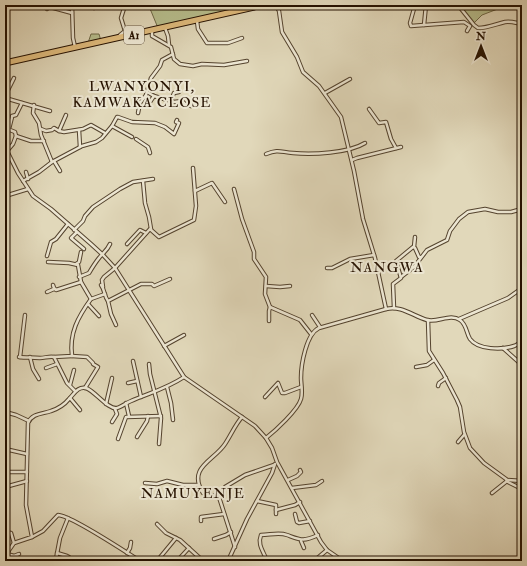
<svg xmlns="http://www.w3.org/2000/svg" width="527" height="566" viewBox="0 0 527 566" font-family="'IM FELL Double Pica',serif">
<rect width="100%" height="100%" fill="#e1d8ba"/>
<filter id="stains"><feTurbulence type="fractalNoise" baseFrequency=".005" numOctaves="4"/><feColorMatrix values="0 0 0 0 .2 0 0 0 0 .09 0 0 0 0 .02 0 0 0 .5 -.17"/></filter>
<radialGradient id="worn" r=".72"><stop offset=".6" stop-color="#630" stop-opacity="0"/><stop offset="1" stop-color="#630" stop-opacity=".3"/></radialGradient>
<g fill="#b7be8d" stroke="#6e6846">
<path d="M176,5L221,6L228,12L158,28L151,11L148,6L159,7Z"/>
<path d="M465,5H508L482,15L474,23L461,9Z"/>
<path d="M91,34H99L101,41L88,43Z"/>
</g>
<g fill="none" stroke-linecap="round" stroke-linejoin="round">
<path stroke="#68766b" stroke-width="1" d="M365,7L368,5"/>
<defs>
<g id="minor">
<path d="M72,5L73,38L75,47"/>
<path d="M91,5L94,8"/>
<path d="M276,5L279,11L282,32L297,57L303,72L319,86L341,117L354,171L363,219L375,258L386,309"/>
<path d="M415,5L410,23L411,26L464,22L470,26L467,31"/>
<path d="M458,5L474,25L478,28C488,28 496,24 505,22C511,21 516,23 522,24"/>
<path d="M47,9L50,7L72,13"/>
<path d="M197,21L198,29L207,43H228L242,38"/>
<path d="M424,25L426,5"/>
<path d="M165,28L168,36L169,45"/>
<path d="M152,31V36L171,47L174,59L180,64L193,66L202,64L224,65L247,61"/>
<path d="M120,35L125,31L121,18L125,5"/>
<path d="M147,92L154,96L150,102"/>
<path d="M325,93L350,79"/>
<path d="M5,96L14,78"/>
<path d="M154,96L174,102L182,101L185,104L191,106"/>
<path d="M5,98L50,111"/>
<path d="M171,101L174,93L179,92"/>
<path d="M34,105L33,113L39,123L41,135L52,162"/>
<path d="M369,109L379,123L386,122L391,139L396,148"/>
<path d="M138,113L140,103L146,95L151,78L160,66L162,60L173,54"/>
<path d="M112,126L117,117H118L132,122L155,123L165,127L174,134L179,123L176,122L177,120"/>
<path d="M41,129L46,131L52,130L54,128L59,131L64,132L83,129L91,125L105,133"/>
<path d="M79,130L80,147"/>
<path d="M59,131L66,115"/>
<path d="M16,136L15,132L10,130L9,129L12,117V116L16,115L22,103"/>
<path d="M136,139L148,147L150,153"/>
<path d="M5,147L18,173L33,196L51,209L91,244L103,255L115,268L184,377L255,426L266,438L272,448L277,462L321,542L327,550L343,561"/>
<path d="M7,151L13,144L16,136L31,141H44"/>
<path d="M266,154C279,149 280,152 293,153C312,155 349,153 365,143"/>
<path d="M352,160L357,158L401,147"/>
<path d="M54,161L60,171"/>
<path d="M26,172L28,179"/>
<path d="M23,181L39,172L52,162L82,146L96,142L102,138L112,126L132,137"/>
<path d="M143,181L145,203L149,217L151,229"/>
<path d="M234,189L242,219L254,252V259L266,277L265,294L270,307L300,320L311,334"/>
<path d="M195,191L212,183L225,202"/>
<path d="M5,196L28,189"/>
<path d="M74,230L83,221L85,216L93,207L120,189L133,182L153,179"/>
<path d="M77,232L71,238L84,249"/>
<path d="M127,244L140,230L146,233"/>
<path d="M414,247L415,237"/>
<path d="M47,256L51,242L56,239L68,224"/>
<path d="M48,262L69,263L78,265L81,282L91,299C78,317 69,333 72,356L54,357L67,383L75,391"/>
<path d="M76,264L79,262L81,252"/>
<path d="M327,268H332L350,259L374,255"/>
<path d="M79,277L89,273C92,268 95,263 99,258C103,253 107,251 110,244"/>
<path d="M401,277L414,267L427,250L447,240L450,231L459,219L468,212L485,209L498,212H511L522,209"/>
<path d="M53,285L54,288L56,290L81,282"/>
<path d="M101,285C105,290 104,296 108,301"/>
<path d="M266,286L280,287L290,286"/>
<path d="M103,287L102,280L104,277L115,268L150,229L159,237L194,220L196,206L193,168"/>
<path d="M47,292L54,289"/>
<path d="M91,299L105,294"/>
<path d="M88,304L99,316"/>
<path d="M394,308L393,284L401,278L396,261L413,247L415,248L419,257H420"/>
<path d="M312,315L320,327"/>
<path d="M459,319L508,298L522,288"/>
<path d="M428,320L429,351L443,373L457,400L460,407L464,432L470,448L484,463L506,479L508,482L522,489"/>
<path d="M269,321V311L270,307"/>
<path d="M116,325L111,314L108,301L141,284H152L154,286L170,279"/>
<path d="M164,346L184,335"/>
<path d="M503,348L522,365"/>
<path d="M72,356L87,357L93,363V364L98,367L85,388"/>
<path d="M19,357C26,358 33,357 40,358C45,358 49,356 54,357"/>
<path d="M20,357L25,315"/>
<path d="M30,357L33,369L39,379"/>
<path d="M133,361L141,397"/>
<path d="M149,364L150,374L161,418L159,444"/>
<path d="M416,367L427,365L434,360"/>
<path d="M46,368L57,364"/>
<path d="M128,383L137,381"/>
<path d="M70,385L74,370"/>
<path d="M438,386L439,383L446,378"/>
<path d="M167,387L171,403L173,420"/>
<path d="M265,397L278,383L282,393H285L301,387"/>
<path d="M70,398L80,410"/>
<path d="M126,403L129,416"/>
<path d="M106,404L112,378"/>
<path d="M5,412L16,415L29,421"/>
<path d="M242,417C235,425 231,435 225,444C214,461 187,467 203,493L210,496L217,495L225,487L245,475L274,465"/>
<path d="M112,422L117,414L115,409"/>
<path d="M137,437L147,421L148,416"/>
<path d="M266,438C275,431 298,410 301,399C303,393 301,384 301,378C301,365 306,334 319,328L386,309C401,305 413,316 427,320C438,323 450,313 460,320C467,325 466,333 470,339C478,350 502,350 514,346C517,345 519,343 522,342"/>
<path d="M118,439L126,417L161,416"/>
<path d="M458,442L464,435"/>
<path d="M5,449L27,454"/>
<path d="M5,472H27"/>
<path d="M288,480L297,476L301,472L300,470"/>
<path d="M507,480L522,481"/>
<path d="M145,483L157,484L167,481L183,485H199"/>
<path d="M5,487L27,481"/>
<path d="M292,488L316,485L322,481"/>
<path d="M492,493L507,481"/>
<path d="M218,494L235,547"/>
<path d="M257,501L276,505V514"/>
<path d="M276,510L295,505L300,502"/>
<path d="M295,514L297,522L299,523L310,521"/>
<path d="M201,521V517L224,514"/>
<path d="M157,524L166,533L180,540L202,560L206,561"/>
<path d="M5,532L11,533L14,543"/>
<path d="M32,537L43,531L58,515C70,515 126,552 140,561"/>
<path d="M214,539L226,535L231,532"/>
<path d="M301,541L304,548"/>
<path d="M57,553L67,556L69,557L68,561"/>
<path d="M127,553L130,548L131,542"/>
<path d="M7,554L14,556L19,554"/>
<path d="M5,556L14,543L32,537L26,505L28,423C32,413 43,414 51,411C57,409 65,404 69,399C74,394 78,386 86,388C95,391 108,410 117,408C121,407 126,403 131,401C149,393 166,389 184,377"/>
<path d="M14,556V561"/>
<path d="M229,558L240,561"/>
<path d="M56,559L60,538L68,518"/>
<path d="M157,561L176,538"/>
<path d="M177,561L189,548"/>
<path d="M228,561L247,519L272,473L275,464"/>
<path d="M267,561C264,552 257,545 261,535C270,535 279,532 287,535C301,540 303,542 318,535"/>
<path d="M284,561L286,560"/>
<path d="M314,561L327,550"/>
</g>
<path id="highway" d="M5,63L263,5"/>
</defs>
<use href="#minor" stroke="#54432e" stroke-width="4.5"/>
<use href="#highway" stroke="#251100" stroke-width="7"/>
<use href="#minor" stroke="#ece6d2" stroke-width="2.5"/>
<use href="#highway" stroke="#e0bc7d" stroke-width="5"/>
</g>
<g text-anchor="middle" stroke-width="4" stroke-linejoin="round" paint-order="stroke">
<rect fill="#ece6d2" stroke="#61513f" stroke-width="1" x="124" y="26" width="20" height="18" rx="3"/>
<g font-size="11" font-weight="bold" fill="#251100">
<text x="134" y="39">A1</text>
</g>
<g font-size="14" letter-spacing="1" fill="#251100" stroke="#ece6d2">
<text x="142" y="91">LWANYONYI,<tspan x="142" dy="16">KAMWAKA CLOSE</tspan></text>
<text x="387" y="272">NANGWA</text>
<text x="193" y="498">NAMUYENJE</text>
</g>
</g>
<rect width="527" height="566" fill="none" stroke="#e1d8ba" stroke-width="20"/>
<rect x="6" y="6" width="515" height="554" fill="none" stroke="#251100" stroke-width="2"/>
<rect x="10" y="10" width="507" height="546" fill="none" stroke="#251100"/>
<g transform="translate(481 46)" stroke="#ece6d2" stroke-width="3" paint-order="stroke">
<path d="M0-3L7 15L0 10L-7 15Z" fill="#251100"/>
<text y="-6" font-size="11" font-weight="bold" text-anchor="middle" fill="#251100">N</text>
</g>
<rect width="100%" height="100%" filter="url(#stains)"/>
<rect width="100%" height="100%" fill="url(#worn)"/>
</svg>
